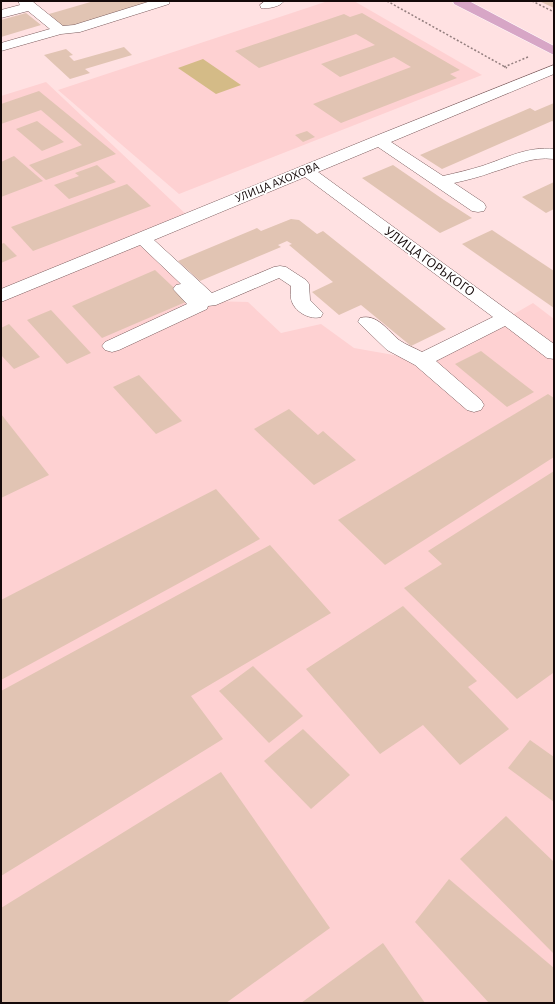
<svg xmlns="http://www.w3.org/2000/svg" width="555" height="1004" viewBox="0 0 555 1004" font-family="'Alegreya Sans',sans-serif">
<rect width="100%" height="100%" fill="#ffe1e2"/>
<g fill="#fed1d2">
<path d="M328,1H354L482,75L179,194L58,90Z"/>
<path d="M46,82L190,218L143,237L210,301L248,302L281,333L321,324L354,348L422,360L507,318L533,303L554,319V1003H1V96Z"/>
</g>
<path fill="#d4bb87" d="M203,59L241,85L216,94L178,68Z"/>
<g fill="#e1c4b3">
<path d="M94,1H152L65,28L49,14Z"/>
<path d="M539,1H554V8Z"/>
<path d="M26,13L41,25L1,37V20Z"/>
<path d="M362,13L460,70L450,74L457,78L341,123L313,104L411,67L394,57L340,77L321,64L375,45L356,34L259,68L235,51L344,14L350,17Z"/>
<path d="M124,47L132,55L85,69L90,73L70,79L44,55L66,49L73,55L69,56L74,61Z"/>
<path d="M39,91L116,154L46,180L29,165L82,145L41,110L1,124V104Z"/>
<path d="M554,103V122L552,121L442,169L420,155L530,108L535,111Z"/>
<path d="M37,121L64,142L42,151L16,129Z"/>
<path d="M307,131L315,137L303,142L295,135Z"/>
<path d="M14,156L43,181L1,197V162Z"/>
<path d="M97,165L116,182L69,199L54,185L79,176L75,173Z"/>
<path d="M393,165L444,200L472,218L440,233L362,178Z"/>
<path d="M554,182V209L546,213L522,197Z"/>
<path d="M127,184L151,206L33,251L11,227Z"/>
<path d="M291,219L299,220L317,234L323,231L446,329L411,346L361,305L339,315L312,292L333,282L289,245L292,244L287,241L278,245L281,247L200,281L178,261L257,228L261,231Z"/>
<path d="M492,230L554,271V308L462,244Z"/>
<path d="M4,243L17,256L1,263V244Z"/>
<path d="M155,270L188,301L102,338L72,306Z"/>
<path d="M51,310L91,353L67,364L27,320Z"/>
<path d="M9,324L40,357L14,369L1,355V328Z"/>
<path d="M481,351L534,392L507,407L455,364Z"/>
<path d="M139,375L182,421L156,434L113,387Z"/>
<path d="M548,394L554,398V457L385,565L338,520Z"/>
<path d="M289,409L318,435L323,431L356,460L314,485L254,429Z"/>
<path d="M1,414L49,475L1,498Z"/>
<path d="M554,471V674L553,673L517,699L404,588L442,564L428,551Z"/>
<path d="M216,489L260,539L1,680V600Z"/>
<path d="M270,545L331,613L191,696L223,739L1,876V691Z"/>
<path d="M403,606L477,681L468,687L509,729L460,765L423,725L380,754L306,669Z"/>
<path d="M253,666L303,716L269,743L219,691Z"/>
<path d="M303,729L350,775L311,809L264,761Z"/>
<path d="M530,740L554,757V802L508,768Z"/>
<path d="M221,772L330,928L226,1003H1V908Z"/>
<path d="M506,816L554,862V954L460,859Z"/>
<path d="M449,879L554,968V1003H489L415,922Z"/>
<path d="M383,943L425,1003H301Z"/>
</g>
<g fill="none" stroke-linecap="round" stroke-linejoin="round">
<defs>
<g id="minor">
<path d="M18,1H32L63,26L74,25L151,1H170L169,4L80,32L61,34L1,51V43L50,29L28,11L1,18V10L20,5Z"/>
<path d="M265,1H284C280,7 268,9 261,8L260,5Z"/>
<path d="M554,65V74L391,142L443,176C456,173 469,170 482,166C506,158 528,146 554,149V159C531,156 514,166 493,172C480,177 467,180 454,183L484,203L486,207L484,211L478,212L472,211L378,147L318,172L554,344V359L547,358L505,326L436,361L481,400L484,405L481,410L474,412L467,410L415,365L387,350L358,322L360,318C377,313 388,331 399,340C406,345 415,348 422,352L493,317L305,177L154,240L212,293L274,267L280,266L286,267L306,280L309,284L310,300L323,313L321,317C311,320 296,313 292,302C290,298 291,291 291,286L279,278L216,305L208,306L207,309L119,350L112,352L105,350L102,346L105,342L187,304L173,289L176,285L181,284L140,245L1,302V289L373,137Z"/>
</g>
<path id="major" d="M453,1H469L554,46V55L454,4Z"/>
</defs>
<use href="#minor" stroke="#7b5c5d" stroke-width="1"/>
<use href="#major" stroke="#fff" stroke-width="1"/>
<g stroke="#937e7e" stroke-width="1.5" stroke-dasharray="2 2" stroke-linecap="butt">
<path d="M387,1L507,68"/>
<path d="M532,1L554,12"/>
<path d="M504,67L528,57"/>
</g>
<use href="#minor" fill="#fff" fill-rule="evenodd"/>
<use href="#major" fill="#d7a6c6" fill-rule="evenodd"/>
</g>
<g text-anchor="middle" stroke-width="3.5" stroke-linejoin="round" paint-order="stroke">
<g font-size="12" fill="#140909" stroke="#fff">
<text transform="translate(277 182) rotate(-22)" y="4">УЛИЦА АХОХОВА</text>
</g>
<g font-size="14" fill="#140909" stroke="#fff">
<text transform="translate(430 261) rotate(36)" y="5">УЛИЦА ГОРЬКОГО</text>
</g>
</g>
<rect width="555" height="1004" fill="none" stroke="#140909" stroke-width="4"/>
</svg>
